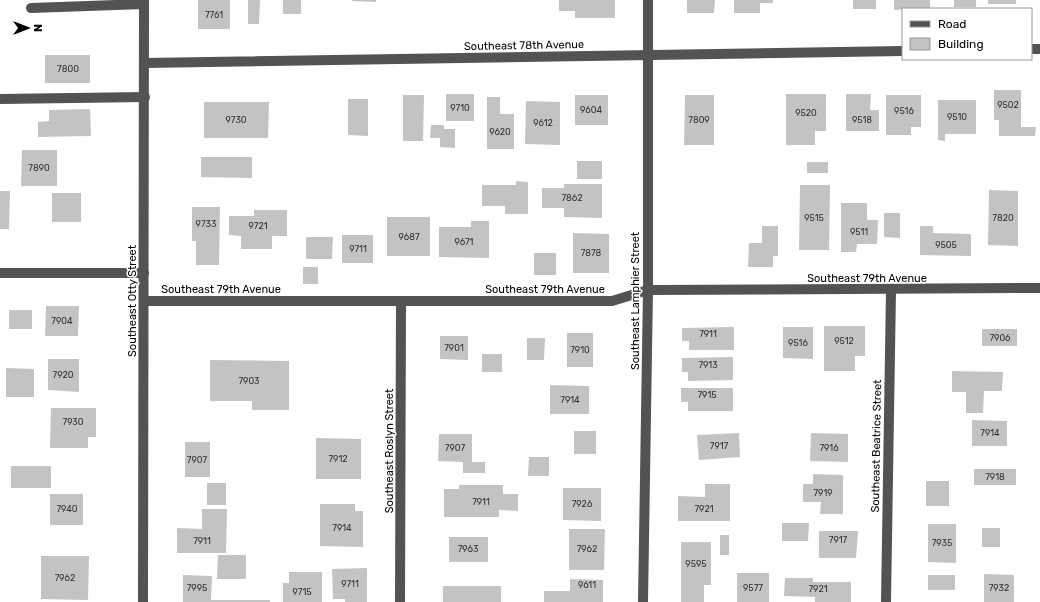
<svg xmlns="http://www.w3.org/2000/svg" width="1040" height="602" viewBox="0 0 1040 602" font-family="Rubik,sans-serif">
<rect width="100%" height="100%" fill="#fff"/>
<g fill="#c3c3c3">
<rect x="198" y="0" width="32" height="29"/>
<path d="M248,0H260L259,24H248Z"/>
<rect x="283" y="0" width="18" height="14"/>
<path d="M352,0H376V2L352,1Z"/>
<path d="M559,0H615V18H575V11H559Z"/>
<path d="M687,0H715L714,13H687Z"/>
<path d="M734,0H773V3H760V13H734Z"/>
<rect x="853" y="0" width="23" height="9"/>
<path d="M894,0H930V9L894,10Z"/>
<rect x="954" y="0" width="22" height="7"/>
<rect x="988" y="0" width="28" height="4"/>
<rect x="45" y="55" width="45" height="28"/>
<path d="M994,90H1021V127H1036L1035,136H999V120H994Z"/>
<rect x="446" y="94" width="28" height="27"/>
<path d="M786,94H826V131H815V145H786Z"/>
<path d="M846,94H871L870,110H879V131H846Z"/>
<path d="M403,95H424L423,141H403Z"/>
<rect x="575" y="95" width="33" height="30"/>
<path d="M685,95H714V145H684Z"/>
<path d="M886,95H921V127H911V135H886Z"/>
<path d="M487,97H500V114H514V149H487Z"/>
<path d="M348,99H368V136L348,135Z"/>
<path d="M938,100H976V134H945V141L938,140Z"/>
<path d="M526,101L560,102V145L525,144Z"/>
<path d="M204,102H269L268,138H204Z"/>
<path d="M90,109L91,136L38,137V122L49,121V110Z"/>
<path d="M431,125H444V129H455V148L440,147V138H430Z"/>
<path d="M22,150H57V186H21Z"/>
<path d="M201,157H252V178L201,177Z"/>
<rect x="577" y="161" width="25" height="18"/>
<rect x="807" y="162" width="21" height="11"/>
<path d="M516,181L528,182V214H505V206H482V185H516Z"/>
<path d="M564,184H602V218L564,217V208H542V188H564Z"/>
<path d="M800,185H830L829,250H799Z"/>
<path d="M989,190L1018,191V246L988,245Z"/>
<path d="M0,191H10L9,229H0Z"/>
<rect x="52" y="193" width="29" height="29"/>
<path d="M841,203H867V220H878L877,244H857L856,252H841Z"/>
<path d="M192,207H220L219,265H196V241H192Z"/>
<path d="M254,210H287V236H272V249H241V236L229,235V216H254Z"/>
<path d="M884,213H900V238L884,237Z"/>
<rect x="387" y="217" width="43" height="39"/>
<path d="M471,221H489V258L439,257V227H471Z"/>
<path d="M762,226H778V256H773V267H748L749,243H762Z"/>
<path d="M920,226H933V233L971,234V256L920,255Z"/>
<path d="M573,233L609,234V273H573Z"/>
<rect x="342" y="235" width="31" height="28"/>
<path d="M306,237H333L332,259H306Z"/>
<rect x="534" y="253" width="22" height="22"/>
<rect x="303" y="267" width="15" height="17"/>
<path d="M46,306H79L78,336H45Z"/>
<rect x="9" y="310" width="23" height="19"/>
<path d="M824,326H865V356H855V371H824Z"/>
<path d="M734,327V350H689V341H682V328Z"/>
<path d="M783,327H813V359L783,358Z"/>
<rect x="982" y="329" width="35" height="17"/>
<rect x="567" y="333" width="26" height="34"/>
<path d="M440,336H468V360L440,359Z"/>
<path d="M527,338H545L544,360H527Z"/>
<rect x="482" y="354" width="20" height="18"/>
<path d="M733,357V380L688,381V372H682V358Z"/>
<path d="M48,359H79V392L48,390Z"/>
<path d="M210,360L289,361V410H252V401H210Z"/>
<path d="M6,368L34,369V397H6Z"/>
<path d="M952,371L1003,372L1002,391H984L983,413H966V392H952Z"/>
<path d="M550,385L589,386V414H550Z"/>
<path d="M681,388H733V411H688V402H681Z"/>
<path d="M51,408H96V437H88V448H50Z"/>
<path d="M972,420L1007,421V446H972Z"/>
<rect x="574" y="431" width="22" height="23"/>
<path d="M739,433L740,457L699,460L697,435Z"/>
<path d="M811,433L848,434V462L810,461Z"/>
<path d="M439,434H472V462H485V473H463V462L438,461Z"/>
<path d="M316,438L361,439V479H316Z"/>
<rect x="185" y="442" width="25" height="35"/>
<path d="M529,457H549V476H528Z"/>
<rect x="11" y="466" width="40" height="22"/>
<rect x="974" y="469" width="42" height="16"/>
<path d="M813,474L843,475V514H820L821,502H803V484H813Z"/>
<rect x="926" y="481" width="23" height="25"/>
<rect x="207" y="483" width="19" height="22"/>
<path d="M705,484H730V521H678V496L705,497Z"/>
<path d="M459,485H503V494H518V511L499,510V517H444V489H459Z"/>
<path d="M563,488H601V521L563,520Z"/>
<rect x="50" y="494" width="33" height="31"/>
<path d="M320,504H355V511H363V547L320,546Z"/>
<path d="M202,509H227L226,553H177V528L202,529Z"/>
<path d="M782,523H809L808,541H782Z"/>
<path d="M928,524H956V563L928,562Z"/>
<rect x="982" y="528" width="18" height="19"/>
<path d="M569,529H605L604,570H569Z"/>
<path d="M819,531H858L856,558H819Z"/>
<rect x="720" y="535" width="9" height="20"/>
<rect x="449" y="537" width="39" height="25"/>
<path d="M681,542H711V585H704V602H681Z"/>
<path d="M218,555H246V579H217Z"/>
<path d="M41,556H89L88,600L41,599Z"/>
<path d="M367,568V602H345V599H333L332,569Z"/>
<path d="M289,572H322V602H283V583H289Z"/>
<rect x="737" y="573" width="32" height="29"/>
<path d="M984,574L1014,575V602H984Z"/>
<path d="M183,575L212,576L211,600H270V602H183Z"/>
<rect x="928" y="575" width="27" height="15"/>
<path d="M785,578H813V582H851V602H815V597L784,596Z"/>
<path d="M570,579L603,580V602H544V591H570Z"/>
<rect x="443" y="586" width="58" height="16"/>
</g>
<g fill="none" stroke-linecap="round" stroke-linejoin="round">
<g stroke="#535353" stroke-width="10">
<path d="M31,8L144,4"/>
<path d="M1031,49H1040"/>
<path d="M145,63L903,51"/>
<path d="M0,99L145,97"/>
<path d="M0,273H144"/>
<path d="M144,301H612L648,290L1040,288"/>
<path d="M143,602L144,0"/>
<path d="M400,602L401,301"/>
<path d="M643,602L648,290V0"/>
<path d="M886,602L891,290"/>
</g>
</g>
<g text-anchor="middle" stroke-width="3" stroke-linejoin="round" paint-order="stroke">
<g font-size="9" fill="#313131">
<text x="214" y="18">7761</text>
<text x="68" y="72">7800</text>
<text x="1008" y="108">9502</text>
<text x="460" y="111">9710</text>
<text x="591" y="113">9604</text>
<text x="904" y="114">9516</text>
<text x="806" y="116">9520</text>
<text x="957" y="120">9510</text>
<text x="236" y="123">9730</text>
<text x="699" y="123">7809</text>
<text x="862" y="123">9518</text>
<text x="543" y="126">9612</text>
<text x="500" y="135">9620</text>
<text x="39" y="171">7890</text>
<text x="572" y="201">7862</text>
<text x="814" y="221">9515</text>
<text x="1003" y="221">7820</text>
<text x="206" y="227">9733</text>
<text x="258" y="229">9721</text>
<text x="859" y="235">9511</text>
<text x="409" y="240">9687</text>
<text x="464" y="245">9671</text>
<text x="946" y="248">9505</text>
<text x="358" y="252">9711</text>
<text x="591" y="256">7878</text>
<text x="62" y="324">7904</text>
<text x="708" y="337">7911</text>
<text x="1000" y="341">7906</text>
<text x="844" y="344">9512</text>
<text x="798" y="346">9516</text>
<text x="454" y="351">7901</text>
<text x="580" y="353">7910</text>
<text x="708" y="368">7913</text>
<text x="63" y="378">7920</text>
<text x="249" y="384">7903</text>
<text x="707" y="398">7915</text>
<text x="570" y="403">7914</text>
<text x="73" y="425">7930</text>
<text x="990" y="436">7914</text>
<text x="719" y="449">7917</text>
<text x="455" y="451">7907</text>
<text x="829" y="451">7916</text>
<text x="338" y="462">7912</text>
<text x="197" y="463">7907</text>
<text x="995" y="480">7918</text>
<text x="823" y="496">7919</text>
<text x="481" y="505">7911</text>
<text x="582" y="507">7926</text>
<text x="67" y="512">7940</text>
<text x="704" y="512">7921</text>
<text x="342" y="531">7914</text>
<text x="838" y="543">7917</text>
<text x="202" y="544">7911</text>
<text x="942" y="546">7935</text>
<text x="468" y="552">7963</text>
<text x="587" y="552">7962</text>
<text x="696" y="567">9595</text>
<text x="65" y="581">7962</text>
<text x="350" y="587">9711</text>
<text x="587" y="588">9611</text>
<text x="197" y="591">7995</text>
<text x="753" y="591">9577</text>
<text x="999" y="591">7932</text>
<text x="818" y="592">7921</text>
<text x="302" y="595">9715</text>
</g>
<g font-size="11" fill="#000" stroke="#fff">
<text transform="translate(524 45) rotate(-1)" y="4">Southeast 78th Avenue</text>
<text x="867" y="282">Southeast 79th Avenue</text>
<text x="221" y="293">Southeast 79th Avenue</text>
<text x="545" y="293">Southeast 79th Avenue</text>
<text transform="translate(132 301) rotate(-90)" y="4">Southeast Otty Street</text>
<text transform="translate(635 301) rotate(-90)" y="4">Southeast Lamphier Street</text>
<text transform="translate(876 446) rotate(-89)" y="4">Southeast Beatrice Street</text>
<text transform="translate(389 451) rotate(-90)" y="4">Southeast Roslyn Street</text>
</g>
</g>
<rect x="902" y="8" width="130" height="52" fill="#ffffff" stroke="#999999"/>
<rect x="910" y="21" width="20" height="6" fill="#535353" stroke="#999999"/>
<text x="938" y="28" font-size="12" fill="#000000">Road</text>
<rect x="910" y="38" width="20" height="12" fill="#c3c3c3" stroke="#999999"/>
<text x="938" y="48" font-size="12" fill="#000000">Building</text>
<g transform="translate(28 28) rotate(90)" stroke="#ffffff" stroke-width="3" paint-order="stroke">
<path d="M0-3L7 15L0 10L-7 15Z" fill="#000000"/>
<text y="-6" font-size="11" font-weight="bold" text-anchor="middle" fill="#000000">N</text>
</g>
</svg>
